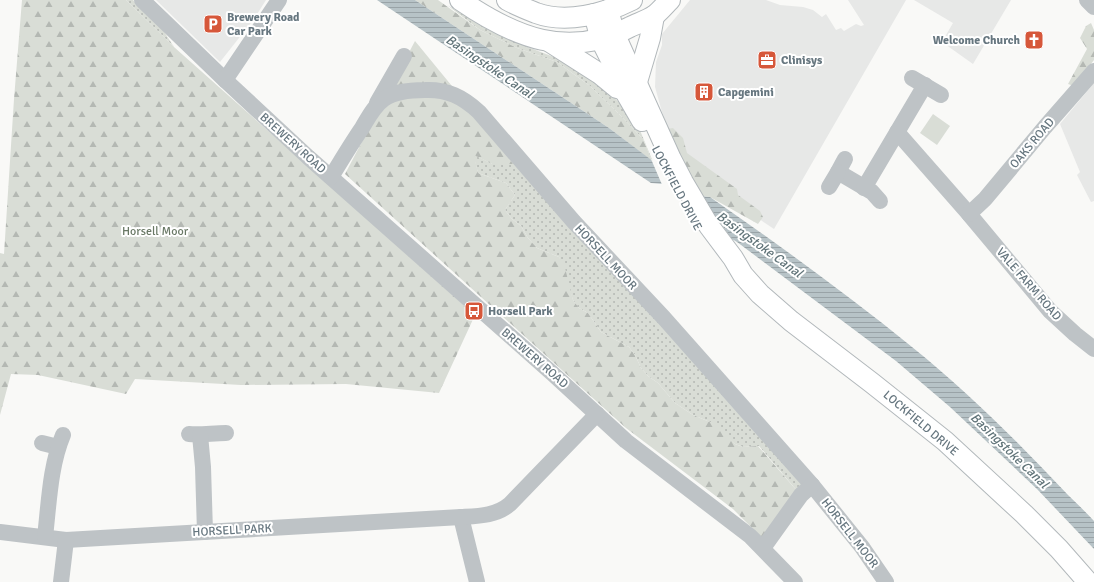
<svg xmlns="http://www.w3.org/2000/svg" width="1094" height="582" viewBox="0 0 1094 582" font-family="Signika,sans-serif">
<defs>
<pattern id="grass-dots" width="8" height="8" patternUnits="userSpaceOnUse"><rect width="8" height="8" fill="#d9ddd6"/><path d="M2 2h.1M6 6h.1" fill="none" stroke="#b4b8b3" stroke-width="1.8" stroke-linecap="round"/></pattern>
<pattern id="forest-firs" width="22" height="20" patternUnits="userSpaceOnUse"><rect width="22" height="20" fill="#d9ddd6"/><path d="M5 1l3.5 6h-7zM16 11l3.5 6h-7z" fill="#b4b8b3"/></pattern>
<pattern id="water-rules" width="6" height="5" patternUnits="userSpaceOnUse"><rect width="6" height="5" fill="#b7c3c7"/><path d="M0 2.5h6" fill="none" stroke="#99a3a7"/></pattern>
</defs>
<rect width="100%" height="100%" fill="#f9f9f7"/>
<g fill="#e7e8e7">
<path d="M156,0H266L254,19L220,62Z"/>
<path d="M690,0H766L780,5L803,7L813,10L822,17L826,14L836,30L841,28L844,31L856,24L861,26L864,25L848,0H906L774,229L684,169L662,112L655,87L656,62L662,45V34Z"/>
<path d="M914,0H1011L973,64L942,42L953,23Z"/>
<path d="M1094,83V201L1091,202L1077,175L1080,172L1060,124Z"/>
</g>
<g fill="url(#grass-dots)">
<path d="M126,0H133L163,30L174,47Z"/>
<path d="M447,5L491,31L520,44L559,59L608,91L626,110L639,128L654,164L652,161L643,139L618,113L590,86L557,62L517,48L480,30Z"/>
<path d="M473,154L492,164H516L802,482L798,492L759,446L743,447L735,444L710,422L693,415L675,403L658,383L648,376L641,368L635,355L629,347L601,332L588,313L579,308L573,300L559,257L537,248L528,238L521,226L512,219L505,210L515,195L506,183L478,173Z"/>
</g>
<g fill="url(#forest-firs)">
<path d="M22,0H126L174,47L475,315L439,393L346,384L241,385L135,379L126,394L38,375L11,374L0,415V253L4,254L14,99Z"/>
<path d="M415,0H438L480,30L517,48L557,62L590,86L618,113L643,139L652,161L609,128Z"/>
<path d="M1091,23L1094,30V60L1074,86L1068,84L1087,49L1080,38L1086,26Z"/>
<path d="M415,41L516,164H492L474,155L478,173L506,183L515,195L505,210L512,219L521,226L528,238L537,248L559,257L565,268L573,300L579,308L588,313L601,332L629,347L635,355L641,368L648,376L658,383L675,403L693,415L710,422L720,428L735,444L743,447L758,446L798,492L762,538L733,509L626,428L345,174Z"/>
<path d="M673,128L683,138L687,153L737,189L738,195L760,211L763,217L758,224L710,197L699,196L667,129Z"/>
</g>
<path fill="#d9ddd6" d="M933,114L950,126L937,145L920,133Z"/>
<path fill="url(#water-rules)" d="M377,0H415L609,128L699,196L710,197C779,245 847,294 912,347C968,392 1019,443 1068,495C1077,504 1086,512 1094,521V549L1037,489L950,407L896,361L737,242L732,239L721,224L707,214L663,184L651,183Z"/>
<path fill="#f9f9f7" d="M651,159L691,188L706,215L663,187Z"/>
<g fill="none" stroke-linecap="round" stroke-linejoin="round">
<defs>
<g id="major">
<path d="M460,0C514,37 568,60 630,27C638,23 648,20 655,15C660,11 665,5 670,0"/>
<path d="M507,0C516,5 526,9 536,13C566,24 604,14 632,0"/>
<path d="M608,10L615,35L671,159L683,182L709,226L733,258L743,275L760,294L791,321L872,383L945,441L1024,514L1059,549L1088,582"/>
<path d="M594,14L601,40L623,84L624,90L642,121"/>
<path d="M550,42L600,74L617,88L624,90"/>
<path d="M637,82L650,38L654,16"/>
</g>
</defs>
<use href="#major" stroke="#b2b8bb" stroke-width="22"/>
<g stroke="#bec3c6" stroke-width="16">
<path d="M142,0L225,80L308,157L552,373L626,441L750,536L795,582"/>
<path d="M1087,0L1094,7"/>
<path d="M912,78L941,95"/>
<path d="M225,80L279,0"/>
<path d="M377,103L404,56"/>
<path d="M897,132L969,214L1050,311L1075,334L1094,349"/>
<path d="M845,159L838,172L872,192L880,201"/>
<path d="M331,177C341,161 351,144 362,128C368,118 374,106 384,99C395,91 411,90 425,90C447,89 463,97 479,112L574,222L664,318L812,485L862,547L886,582"/>
<path d="M829,187L838,172"/>
<path d="M864,188L925,85"/>
<path d="M969,214L985,199L1045,127L1094,71"/>
<path d="M189,434C201,435 213,433 226,433"/>
<path d="M200,435L203,467L205,532"/>
<path d="M42,443L58,447"/>
<path d="M461,517L477,582"/>
<path d="M0,532L66,540L461,517C478,516 496,516 510,504L597,414"/>
<path d="M45,537C49,503 50,466 63,435"/>
<path d="M763,548L801,495L812,485"/>
<path d="M61,582L66,540"/>
</g>
<use href="#major" stroke="#fff" stroke-width="20"/>
</g>
<defs>
<symbol id="parking-square" viewBox="-11 -11 22 22"><rect x="-9" y="-9" width="18" height="18" rx="4" fill="#d6573a" stroke="#fff"/><path d="M-3.5-5.5H1a3.5 3.5 0 0 1 0 7H-1V5.5H-3.5ZM-1-3.4V-.6H.8a1.4 1.4 0 0 0 0-2.8Z" fill="#fff"/></symbol>
<symbol id="church-square" viewBox="-11 -11 22 22"><rect x="-9" y="-9" width="18" height="18" rx="4" fill="#d6573a" stroke="#fff"/><path d="M-1.2-6h2.4v3.5h3.3v2.4h-3.3V6h-2.4V-.1h-3.3v-2.4h3.3Z" fill="#fff"/></symbol>
<symbol id="office-square" viewBox="-11 -11 22 22"><rect x="-9" y="-9" width="18" height="18" rx="4" fill="#d6573a" stroke="#fff"/><path d="M-6-3h4V-5.5h4V-3h4V5H-6ZM-1-4.5V-3h2v-1.5ZM-6 0V1H6V0Z" fill="#fff"/></symbol>
<symbol id="building-square" viewBox="-11 -11 22 22"><rect x="-9" y="-9" width="18" height="18" rx="4" fill="#d6573a" stroke="#fff"/><path d="M-4-6H4V6H1V3H-1V6H-4ZM-2.5-4.3h1.7v1.8h-1.7ZM.8-4.3h1.7v1.8H.8ZM-2.5-1h1.7V.8h-1.7ZM.8-1h1.7V.8H.8Z" fill="#fff"/></symbol>
<symbol id="bus-square" viewBox="-11 -11 22 22"><rect x="-9" y="-9" width="18" height="18" rx="4" fill="#d6573a" stroke="#fff"/><path d="M-5-6H5V4H4V6H2V4H-2V6H-4V4H-5ZM-3.5-4V0h7V-4ZM-3.5 1.2v1.5H-2V1.2ZM2 1.2v1.5H3.5V1.2Z" fill="#fff"/></symbol>
</defs>
<g fill-rule="evenodd">
<use href="#parking-square" x="202" y="13" width="22" height="22"/>
<use href="#church-square" x="1023" y="29" width="22" height="22"/>
<use href="#office-square" x="756" y="49" width="22" height="22"/>
<use href="#building-square" x="693" y="81" width="22" height="22"/>
<use href="#bus-square" x="463" y="300" width="22" height="22"/>
</g>
<g text-anchor="middle" stroke-width="4" stroke-linejoin="round" paint-order="stroke">
<g font-size="12" font-weight="bold" fill="#66767f" stroke="#fff" text-anchor="start">
<text x="227" y="21">Brewery Road<tspan x="227" dy="14">Car Park</tspan></text>
<text x="1020" y="44" text-anchor="end">Welcome Church</text>
<text x="781" y="64">Clinisys</text>
<text x="718" y="96">Capgemini</text>
<text x="488" y="315">Horsell Park</text>
</g>
<g font-size="12" fill="#66767f" stroke="#fff">
<text transform="translate(293 143) rotate(42)" y="4">BREWERY ROAD</text>
<text transform="translate(1032 143) rotate(-50)" y="4">OAKS ROAD</text>
<text transform="translate(677 188) rotate(62)" y="4">LOCKFIELD DRIVE</text>
<text transform="translate(606 257) rotate(47)" y="4">HORSELL MOOR</text>
<text transform="translate(1029 284) rotate(49)" y="4">VALE FARM ROAD</text>
<text transform="translate(535 358) rotate(41)" y="4">BREWERY ROAD</text>
<text transform="translate(921 423) rotate(40)" y="4">LOCKFIELD DRIVE</text>
<text transform="translate(232 530) rotate(-3)" y="4">HORSELL PARK</text>
<text transform="translate(850 533) rotate(52)" y="4">HORSELL MOOR</text>
</g>
<g font-size="12" fill="#697865" stroke="#fff">
<text x="155" y="235">Horsell Moor</text>
</g>
<g font-size="13" font-style="italic" fill="#617479" stroke="#fff">
<text transform="translate(490 66) rotate(34)" y="5">Basingstoke Canal</text>
<text transform="translate(760 244) rotate(36)" y="5">Basingstoke Canal</text>
<text transform="translate(1010 450) rotate(44)" y="5">Basingstoke Canal</text>
</g>
</g>
</svg>
